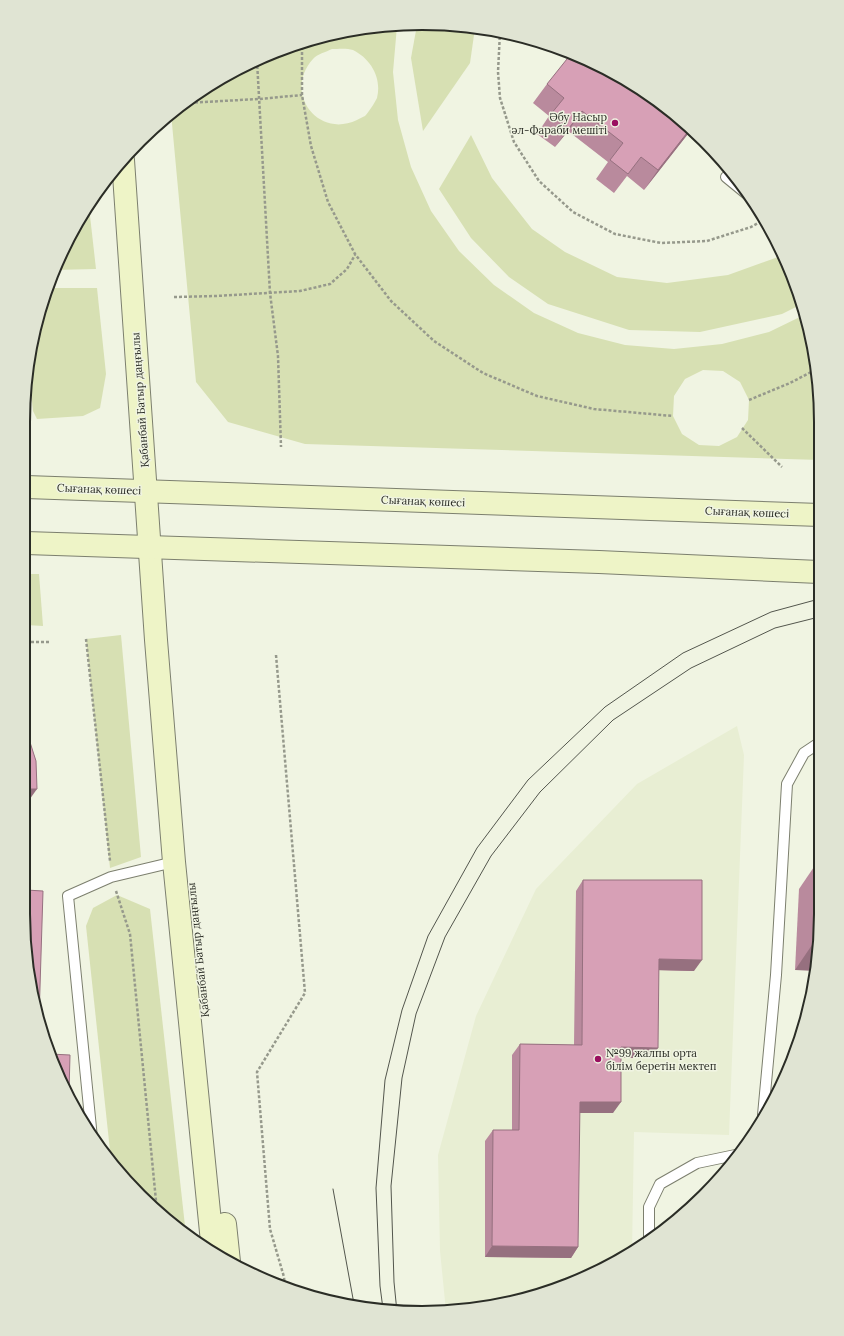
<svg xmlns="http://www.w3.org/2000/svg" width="844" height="1336" viewBox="0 0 844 1336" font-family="Lora,serif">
<rect width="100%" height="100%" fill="#f0f4e2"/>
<path fill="#e8eed3" d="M737,726L744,755L729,1135L634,1132L632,1253L598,1272L525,1299L474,1310L446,1311L440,1251L438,1155L476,1016L536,889L637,784Z"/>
<g fill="#d7e0b3" fill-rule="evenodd">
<path d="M448,24L475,28L470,63L423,131L411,58L417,25Z"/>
<path d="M370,26H397L393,72L398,120L411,167L431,211L459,251L494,285L534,313L578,333L625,345L674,349L722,344L769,332L804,315L820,396V460L305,444L228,422L196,382L171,113L223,76L294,44ZM332,49C338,49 347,48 353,50C371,59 382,78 377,98C375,102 369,112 365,116C363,117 360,118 357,120C317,139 283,92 313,59C317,54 326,52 332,49ZM703,370L723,371L740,382L749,400L748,420L737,437L719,446L699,445L682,434L673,416L674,396L685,379Z"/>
<path d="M471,135L492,178L532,229L565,252L617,277L667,283L728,275L781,256L784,258L800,294L802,304L782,314L700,332L629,330L548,304L509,277L471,238L439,189Z"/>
<path d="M89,207L96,269L53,270V269Z"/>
<path d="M48,288H97L106,374L100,408L83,416L37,419L33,411L28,364Z"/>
<path d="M26,574H39L43,626L26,625Z"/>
<path d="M121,635L141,857L110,868L86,639Z"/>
<path d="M117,895L150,909L186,1235L179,1231L140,1196L111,1160L86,926L93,908Z"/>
</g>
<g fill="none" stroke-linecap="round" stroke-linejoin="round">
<defs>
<g id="service">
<path d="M726,177L748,195"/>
<path d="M763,1115L776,975L787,784L804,753L819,743"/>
<path d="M92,1138L68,896L111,877L174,862"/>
<path d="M649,1241V1207L660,1184L697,1163L740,1154"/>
</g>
<g id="secondary">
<path d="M123,160L156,640L174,862L213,1252"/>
<path d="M26,487L820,515"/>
<path d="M26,543L599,562L819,572"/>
<path d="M225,1224L229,1262"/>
</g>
</defs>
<use href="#service" stroke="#7c7f6e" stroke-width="12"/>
<use href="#secondary" stroke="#7c7f6e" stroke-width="24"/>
<g stroke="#96998c" stroke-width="2.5" stroke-dasharray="3 2" stroke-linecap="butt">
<path d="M494,31L500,34"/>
<path d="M500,32L498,72L500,98L514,142L539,181L573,212L615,234L661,243L707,241L751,227L765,219"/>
<path d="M302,42V95L311,146L328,202L355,254L391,301L434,341L483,373L537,396L594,409L673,416"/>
<path d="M257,61L270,293L278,356L281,447"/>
<path d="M185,103L259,99L302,95"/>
<path d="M174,297L216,296L300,291L330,284L347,269L355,255"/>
<path d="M749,400L790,383L815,370"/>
<path d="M742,428L782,467"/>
<path d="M86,639L110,861"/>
<path d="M26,642H51"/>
<path d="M276,655L305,993L257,1072L270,1229L284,1277L285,1288"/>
<path d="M116,891L130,934L157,1211"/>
</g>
<use href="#service" stroke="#fff" stroke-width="10"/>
<use href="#secondary" stroke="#eef4c7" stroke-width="22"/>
<g stroke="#53564d" stroke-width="1">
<path d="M333,1189L354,1304"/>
<path d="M383,1309L380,1286L376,1188L385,1080L402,1010L428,936L477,848L528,780L605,707L683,653L771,612L819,599"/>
<path d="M397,1312L394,1282L391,1186L402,1078L416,1014L445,937L491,856L540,792L613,720L691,668L775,628L819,617"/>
</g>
</g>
<g fill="#b98a9d">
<path d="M547,84L691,130L644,190L627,176L614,193L596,179L608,162L568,131L555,147L537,134L549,116L533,103Z"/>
<path d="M818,861V966L795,970L799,889Z"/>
<path d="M583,880L694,971L659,970L651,1058H621L613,1113H579L578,1247L571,1258L485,1257V1141L493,1130H512V1055L520,1044L574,1045L576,891Z"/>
</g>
<g fill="#96707f">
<path d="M582,111L568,131L555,147L569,128Z"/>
<path d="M690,129L691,130L644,190L658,170Z"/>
<path d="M26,789H37L27,803H26Z"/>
<path d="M816,939H818V966L816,971L795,970Z"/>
<path d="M659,959L702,960L694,971L651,970Z"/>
<path d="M621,1047L658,1048L651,1058H613Z"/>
<path d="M580,1102H621L613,1113H572Z"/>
<path d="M492,1246L578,1247L571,1258L485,1257Z"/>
</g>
<g fill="#d7a0b6" stroke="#96707f">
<path d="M571,54L599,64L665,106L690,129L658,170L641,157L628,174L610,160L623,143L582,111L569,128L551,114L564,98L547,84Z"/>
<path d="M26,734L28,736L36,761L37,789H26Z"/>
<path d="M583,880H702V960L659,959L658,1048L621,1047V1102H580L578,1247L492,1246L493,1130H519L520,1044L582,1045Z"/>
<path d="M26,890L43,891L39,1019L26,966Z"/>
<path d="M818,908V939H816Z"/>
<path d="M50,1054L70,1055L69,1092Z"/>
</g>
<g fill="#9a0f60" stroke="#f0f4e2" stroke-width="1.5">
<circle cx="615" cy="123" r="4"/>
<circle cx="598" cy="1059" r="4"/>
</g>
<g text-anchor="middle" stroke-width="3" stroke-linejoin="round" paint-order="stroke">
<g font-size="11" fill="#2b2d26" stroke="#f0f4e2" text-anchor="end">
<text x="607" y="121">Әбу Насыр<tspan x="607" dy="13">әл-Фараби мешіті</tspan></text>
<text x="606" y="1057" text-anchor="start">№99 жалпы орта<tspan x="606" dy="13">білім беретін мектеп</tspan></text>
</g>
<g font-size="11" fill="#2b2d26" stroke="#f0f4e2">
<text transform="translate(140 400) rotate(-94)" y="4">Қабанбай Батыр даңғылы</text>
<text transform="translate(99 489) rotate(2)" y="4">Сығанақ көшесі</text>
<text transform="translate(423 501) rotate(2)" y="4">Сығанақ көшесі</text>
<text transform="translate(747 512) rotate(2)" y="4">Сығанақ көшесі</text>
<text transform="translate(198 950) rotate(-96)" y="4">Қабанбай Батыр даңғылы</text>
</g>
</g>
<path d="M0 0H844V1336H0ZM422 30H422A392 392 0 0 1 814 422V914A392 392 0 0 1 422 1306H422A392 392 0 0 1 30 914V422A392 392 0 0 1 422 30Z" fill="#e0e4d3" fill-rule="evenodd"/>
<path fill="none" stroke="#2b2d26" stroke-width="2" d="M422 30H422A392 392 0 0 1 814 422V914A392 392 0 0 1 422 1306H422A392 392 0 0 1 30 914V422A392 392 0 0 1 422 30Z"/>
</svg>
